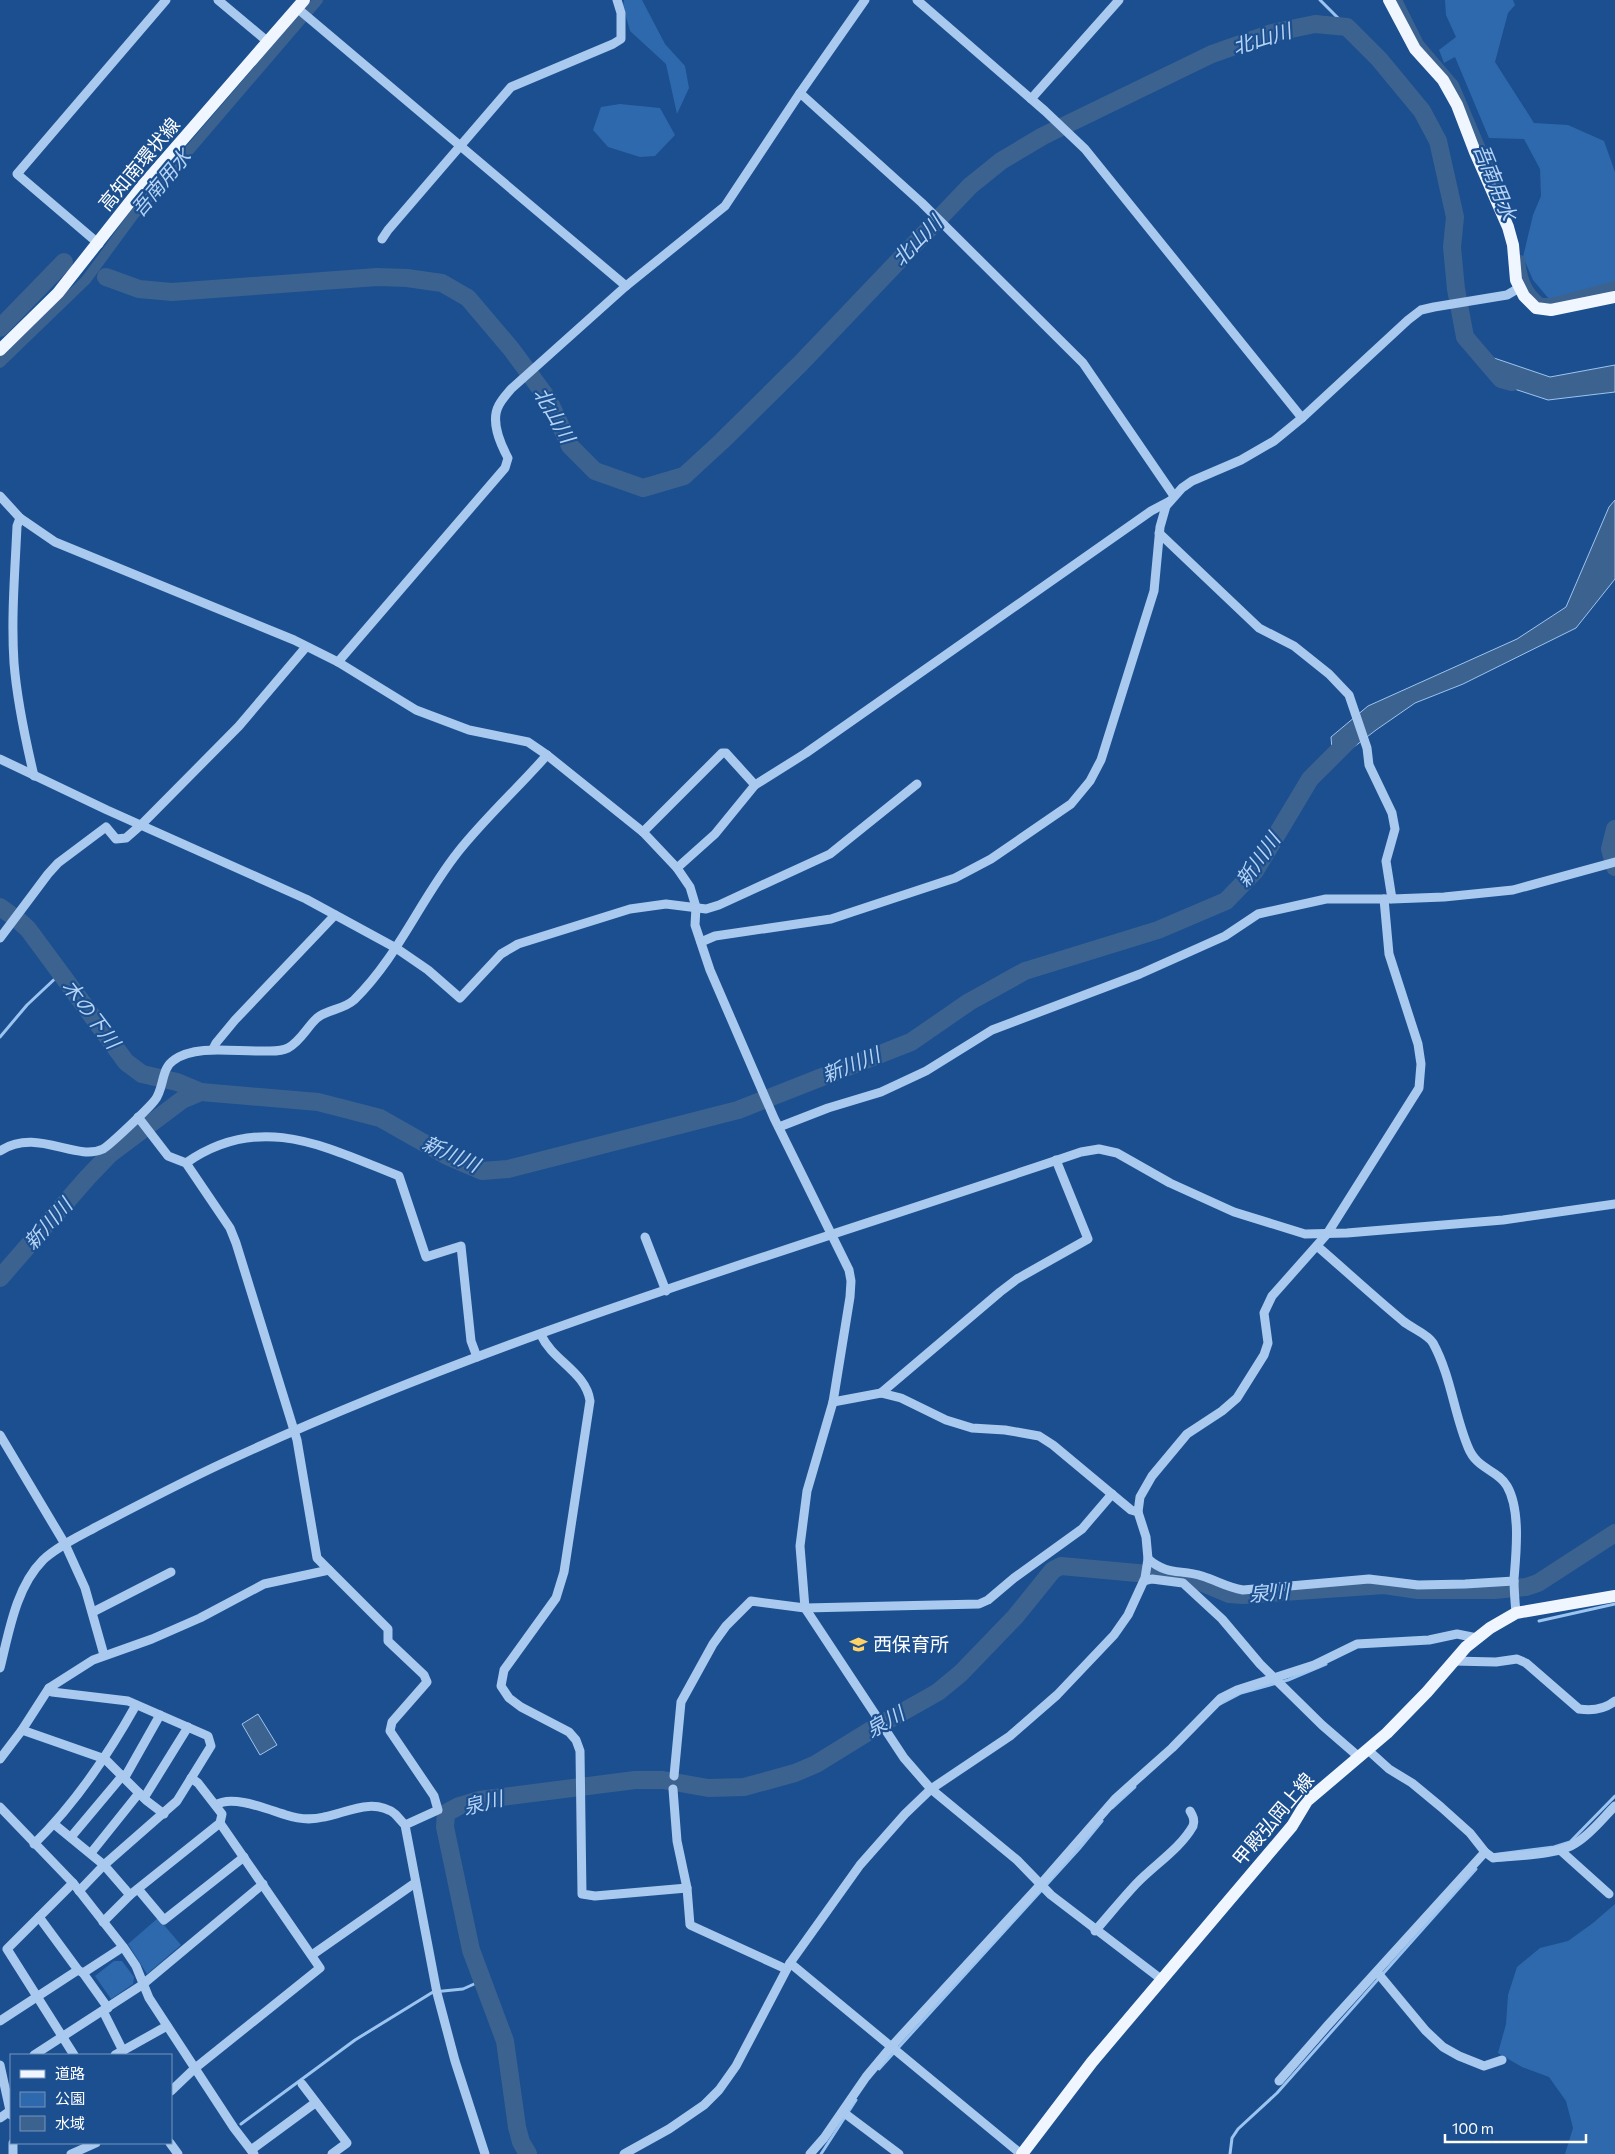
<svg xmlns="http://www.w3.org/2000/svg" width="1615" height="2154" viewBox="0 0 1615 2154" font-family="Commissioner,'Noto Sans JP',sans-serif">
<rect width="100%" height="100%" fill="#1b4f8f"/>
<g fill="#2e69ad">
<path d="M624,0H642L665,44L685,66L689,88L677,114L666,64L630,31L623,6Z"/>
<path d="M1445,0H1513L1515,5L1508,13L1495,62L1534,123L1568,125L1604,141L1615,172V292L1570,302L1549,299L1533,280L1523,257L1533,215L1541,196L1540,169L1524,139L1489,138L1455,57L1444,63L1439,50L1456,37L1446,15Z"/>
<path d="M620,104L660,108L675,135L655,156L640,157L608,147L593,130L601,107Z"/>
<path d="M1615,1904V2154H1565L1573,2128L1566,2101L1549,2077L1522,2067L1498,2053L1506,2024L1508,1995L1517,1967L1540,1948L1568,1941L1593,1923Z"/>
<path d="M158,1918L181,1945L147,1974L128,1944Z"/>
<path d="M114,1961H122L134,1977L133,1984L111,1999L95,1976Z"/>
</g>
<g fill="#3c6290" stroke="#9cc4f0">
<path d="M1494,358L1550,377L1615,365V392L1548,400L1493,382Z"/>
<path d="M1615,500V579L1576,628L1463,684L1415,703L1376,730L1333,763L1331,737L1368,706L1517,639L1566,607L1609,507Z"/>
<path d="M258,1714L277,1745L260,1755L242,1724Z"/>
</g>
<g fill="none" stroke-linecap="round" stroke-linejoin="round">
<g stroke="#9cc4f0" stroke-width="3">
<path d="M1320,0L1347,27"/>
<path d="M0,1037L27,1005L60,974"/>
<path d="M1539,1621L1615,1604"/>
<path d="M1220,1704L1241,1693L1288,1680L1326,1664"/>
<path d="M1112,1808L1135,1787"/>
<path d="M1491,1855L1554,1847L1570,1842L1615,1796"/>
<path d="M879,2069L1079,1849L1102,1821"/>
<path d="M241,2124L355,2040L433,1992L463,1989L483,1980"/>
<path d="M821,2154L856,2100"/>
<path d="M1230,2154L1232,2138L1238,2129L1277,2093L1476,1869"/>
</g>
<g stroke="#3c6290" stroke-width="10">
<path d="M1397,0L1419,44L1454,85L1501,196"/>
<path d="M1520,260C1522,277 1526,292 1541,303H1551L1615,286"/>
<path d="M0,363L86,280L133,216L318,0"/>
</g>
<g stroke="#3c6290" stroke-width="18">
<path d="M106,277L139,289L172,292L377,277L407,278L442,283L468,298L512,350L548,399L570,446L595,471L643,488L684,476L722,441L801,363L970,186L1001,161L1043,136L1212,54L1272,33L1315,24L1347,27L1379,59L1422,111L1438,141L1455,217L1452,247L1456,289L1465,337L1501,379L1512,382"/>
<path d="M0,328L64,262"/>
<path d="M1615,829L1610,849L1615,867"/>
<path d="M0,907L18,920L28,929L126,1062L142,1074L177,1082L201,1092"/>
<path d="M0,1278L87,1178L110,1154L182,1100L201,1092L318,1102L380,1118L447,1156L482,1171L508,1169L738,1110L911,1042L969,1002L1025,971L1158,930L1226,901L1255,871L1310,779L1350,739"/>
<path d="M528,2154L521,2142L517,2127L505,2041L471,1950L445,1827L446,1813L459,1806L479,1800L635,1780H663L708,1788L744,1787L795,1773L816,1764L876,1727L938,1692L961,1673L1015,1617L1053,1570L1061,1566L1191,1578L1229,1594L1243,1595L1384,1585L1418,1590H1494L1526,1587L1538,1583L1615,1533"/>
</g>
<g stroke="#a9c9ee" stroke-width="9">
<path d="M218,0L268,42"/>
<path d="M917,0L1045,111L1085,149L1302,418"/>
<path d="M297,8L626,286"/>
<path d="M800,93L922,203L1083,363L1174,496"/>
<path d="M1031,99L1119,0"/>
<path d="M382,239L388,230L511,87L613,44L621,39V13L617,0"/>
<path d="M99,244L17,174L166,0"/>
<path d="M0,496L20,518L55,542L294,640L338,662L416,710L469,730L528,742L547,755L643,832L677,868L690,887L696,907L695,925L710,970L774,1118L849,1270L851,1281L850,1297L833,1402L807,1491L800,1546L805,1608L904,1758L931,1789L1017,1860L1051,1895L1161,1979"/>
<path d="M20,518L17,526C15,571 11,618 14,663C17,701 25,738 34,776"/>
<path d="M1159,533L1259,628L1294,646L1329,674L1349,695L1367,748L1369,765L1392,813L1395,829L1386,861L1392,899L1444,897L1513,890L1615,862"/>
<path d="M338,662L505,468L508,458C500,443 490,421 499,405C502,399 507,394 511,389L626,286L725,206L800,93L865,0"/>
<path d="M0,759L107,810L306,899L396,948L428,970L460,998L501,954L518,944L630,909L666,904L706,909L719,905L830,854L917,784"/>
<path d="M643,832L722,753H726L755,785"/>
<path d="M677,868L715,834L755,785L806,753L1151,511L1170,501"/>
<path d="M0,938L48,874L58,863L106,827L116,839L126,838L142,824L239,726L306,647"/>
<path d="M701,942L715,936L831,919L955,878L991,859L1071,804L1090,781L1101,760L1154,591L1160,527L1166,506L1182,488L1192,481L1241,460L1274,441L1302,418L1408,320L1421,310L1434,307L1507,295L1519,288"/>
<path d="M213,1049L216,1043L235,1020L335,915"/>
<path d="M138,1117L168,1156L186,1163L230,1228L236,1243L297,1440L317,1558L388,1629V1641L424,1675L427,1682L392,1722L390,1731L434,1796L438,1810L405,1825"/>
<path d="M779,1127L828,1108L881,1092L926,1071L992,1030L1140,974L1225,936L1258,914L1326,899H1390"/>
<path d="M0,1151C37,1127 75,1162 103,1149C110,1145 149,1108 155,1100C164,1089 161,1068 174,1060C196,1044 236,1052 263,1051C271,1051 281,1052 288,1048C301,1041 307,1027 317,1018C328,1009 343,1010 354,1000C398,957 420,900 458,852C485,818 518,788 547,755"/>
<path d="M186,1163C260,1111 326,1147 399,1176L426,1257L461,1246L471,1341L477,1357"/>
<path d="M645,1237L666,1291"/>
<path d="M1317,1246C1346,1271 1374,1297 1403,1321C1411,1328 1428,1334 1433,1343C1451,1376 1454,1414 1468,1447C1477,1470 1497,1469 1507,1486C1521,1510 1516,1554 1514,1579C1514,1591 1515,1602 1516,1613"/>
<path d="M541,1335C553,1361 586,1372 590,1401L564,1572L556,1598L504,1670L501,1686L509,1698L521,1707L569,1732L576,1740L580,1751L582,1894L595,1896L687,1888"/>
<path d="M881,1393L1000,1292L1017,1279L1088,1239L1056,1160"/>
<path d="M833,1402L881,1393L901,1398L946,1420L972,1428L1005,1430L1039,1436L1053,1445L1131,1510L1138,1512"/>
<path d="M0,1435L65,1544L85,1588L104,1655"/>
<path d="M1148,1559C1168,1576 1180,1569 1202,1576C1218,1581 1226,1587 1243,1590L1369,1579L1418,1585L1465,1584L1514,1581"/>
<path d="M1144,1581L1152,1579L1183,1583L1222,1619L1260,1664L1322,1725L1359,1757"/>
<path d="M93,1612L171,1572"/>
<path d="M1453,1661L1496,1662L1517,1659L1526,1663L1579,1709C1592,1711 1605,1709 1615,1701"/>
<path d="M0,1668C9,1632 16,1587 43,1560C58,1546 78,1537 96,1527C138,1505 180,1483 223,1463C499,1334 793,1250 1081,1152L1099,1149L1117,1153L1170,1183L1234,1212L1305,1234L1347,1233L1503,1220L1615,1204"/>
<path d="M49,1688L52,1692L128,1701L208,1736L211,1746L177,1801L104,1865L79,1891"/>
<path d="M22,1730L105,1759L147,1801L164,1814"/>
<path d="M1368,1750L1389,1769L1412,1783L1441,1807L1470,1833L1485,1852"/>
<path d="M0,1759L22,1730L49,1688L93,1660L152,1639L200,1618L264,1584L329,1570"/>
<path d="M674,1776L681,1702L713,1644L726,1626L751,1601L805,1608L979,1604L988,1600L1014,1578L1082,1529L1112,1494"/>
<path d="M125,1777L160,1715"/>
<path d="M673,1789L677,1841L687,1888L690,1925L786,1969"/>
<path d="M144,1798L188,1727"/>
<path d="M216,1805C232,1794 269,1810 286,1815C298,1819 312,1820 324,1817C346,1813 373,1797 395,1814C398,1817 402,1822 405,1825L437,1993L455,2061L485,2154"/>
<path d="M0,1807L73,1883L124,1948L136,1966L149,1998L234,2128L254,2154"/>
<path d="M54,1824L104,1865L130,1895"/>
<path d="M71,1837L123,1775"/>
<path d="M34,1844C76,1803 108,1755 136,1705"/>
<path d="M1560,1850L1609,1894"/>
<path d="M91,1853L139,1793"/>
<path d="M73,1883L7,1949L74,2055"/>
<path d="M138,1889L164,1920L244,1857"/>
<path d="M103,1922L130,1895L220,1823L222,1814L198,1783L191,1778"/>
<path d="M1095,1931C1109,1915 1122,1899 1136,1884C1154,1865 1180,1849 1193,1826C1195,1820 1193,1816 1190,1811"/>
<path d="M312,1955L415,1883"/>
<path d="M790,1963L1021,2154"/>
<path d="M78,1970L83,1973L123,1947"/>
<path d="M1377,1972L1426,2031L1443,2047L1459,2056L1484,2066L1502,2060"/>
<path d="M83,1973L108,2008"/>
<path d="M103,2011L123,2051"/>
<path d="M0,2021L78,1970L39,1917"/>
<path d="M34,2055L142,1985L263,1884"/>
<path d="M115,2055L167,2026"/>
<path d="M0,2065L11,2115"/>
<path d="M1279,2081L1328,2025L1485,1852L1493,1858C1517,1855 1557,1856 1576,1843C1591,1834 1603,1818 1615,1806"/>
<path d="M302,2084L347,2143L332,2154"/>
<path d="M171,2091L194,2069L320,1968L220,1823"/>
<path d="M843,2112L899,2154"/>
<path d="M0,2118L10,2111"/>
<path d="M13,2143V2154"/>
<path d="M170,2143L178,2154"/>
<path d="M251,2150L315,2103"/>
<path d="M71,2154L96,2143"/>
<path d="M624,2154L669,2129L704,2105L719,2090L736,2066L790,1963L860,1865L905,1814L931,1789L1010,1736L1057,1695L1114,1635L1128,1615L1145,1578L1148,1559L1146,1537L1138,1512L1140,1497L1152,1476L1187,1434L1222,1411L1237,1398L1264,1355L1268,1343L1264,1313L1272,1296L1327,1234L1419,1088L1421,1064L1418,1044L1389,954L1384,899"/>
<path d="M810,2154L824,2138L866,2077L891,2047L1040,1885L1116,1798L1172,1748L1221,1698L1237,1690L1314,1665L1357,1644L1429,1640L1457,1634L1477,1638"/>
</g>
<g stroke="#f0f6ff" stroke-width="12">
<path d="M1389,0L1415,49L1443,80L1457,105L1475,152L1508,227L1513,245L1516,280L1524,296L1536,308L1551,310L1615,297"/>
<path d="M0,350L58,293L144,184L304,0"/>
<path d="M1022,2154L1092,2062L1292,1826L1307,1801L1387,1733L1427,1692L1466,1647L1490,1628L1516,1613L1615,1596"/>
</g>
</g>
<defs>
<symbol id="school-bare" viewBox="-9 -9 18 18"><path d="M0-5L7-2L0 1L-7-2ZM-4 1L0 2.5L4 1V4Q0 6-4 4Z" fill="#ffd166" stroke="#1b4f8f" stroke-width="2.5" paint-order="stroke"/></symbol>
</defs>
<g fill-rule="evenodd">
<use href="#school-bare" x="846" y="1632" width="25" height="25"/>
</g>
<g text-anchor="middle" stroke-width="4.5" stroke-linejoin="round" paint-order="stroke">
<g font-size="19" fill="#fff" stroke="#1b4f8f">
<text transform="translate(139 164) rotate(-50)" y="7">高知南環状線</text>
<text transform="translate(1273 1819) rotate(-50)" y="7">甲殿弘岡上線</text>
</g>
<g font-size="19" fill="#fff" stroke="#1b4f8f" text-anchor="start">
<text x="873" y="1651">西保育所</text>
</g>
<g font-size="20" font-style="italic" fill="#b5d3f5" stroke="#1b4f8f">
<text transform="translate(1262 39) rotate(-17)" y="7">北山川</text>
<text transform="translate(1495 182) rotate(68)" y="7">吾南用水</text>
<text transform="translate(161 183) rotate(-50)" y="7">吾南用水</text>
<text transform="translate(917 241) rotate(-46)" y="7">北山川</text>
<text transform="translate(554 415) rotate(60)" y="7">北山川</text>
<text transform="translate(1258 860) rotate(-55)" y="7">新川川</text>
<text transform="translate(91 1014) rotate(53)" y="7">木の下川</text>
<text transform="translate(851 1065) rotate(-22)" y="7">新川川</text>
<text transform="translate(451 1154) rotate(24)" y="7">新川川</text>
<text transform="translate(48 1224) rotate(-48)" y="7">新川川</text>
<text transform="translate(1269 1593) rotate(-4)" y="7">泉川</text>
<text transform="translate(885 1722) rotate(-30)" y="7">泉川</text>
<text transform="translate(483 1803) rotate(-14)" y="7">泉川</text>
</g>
</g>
<rect x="10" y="2054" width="162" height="90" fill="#1b4f8f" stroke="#7695bc"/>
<rect x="20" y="2070" width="25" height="8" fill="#f0f6ff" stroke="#7695bc"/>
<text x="55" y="2079" font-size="15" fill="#ffffff">道路</text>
<rect x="20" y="2092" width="25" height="15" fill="#2e69ad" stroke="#7695bc"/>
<text x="55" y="2104" font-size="15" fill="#ffffff">公園</text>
<rect x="20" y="2116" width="25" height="15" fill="#3c6290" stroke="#7695bc"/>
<text x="55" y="2129" font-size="15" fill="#ffffff">水域</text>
<path d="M1445 2134v8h141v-8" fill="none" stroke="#ffffff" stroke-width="2.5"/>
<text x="1452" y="2134" font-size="15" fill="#ffffff" stroke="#1b4f8f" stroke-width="4" paint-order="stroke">100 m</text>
</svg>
